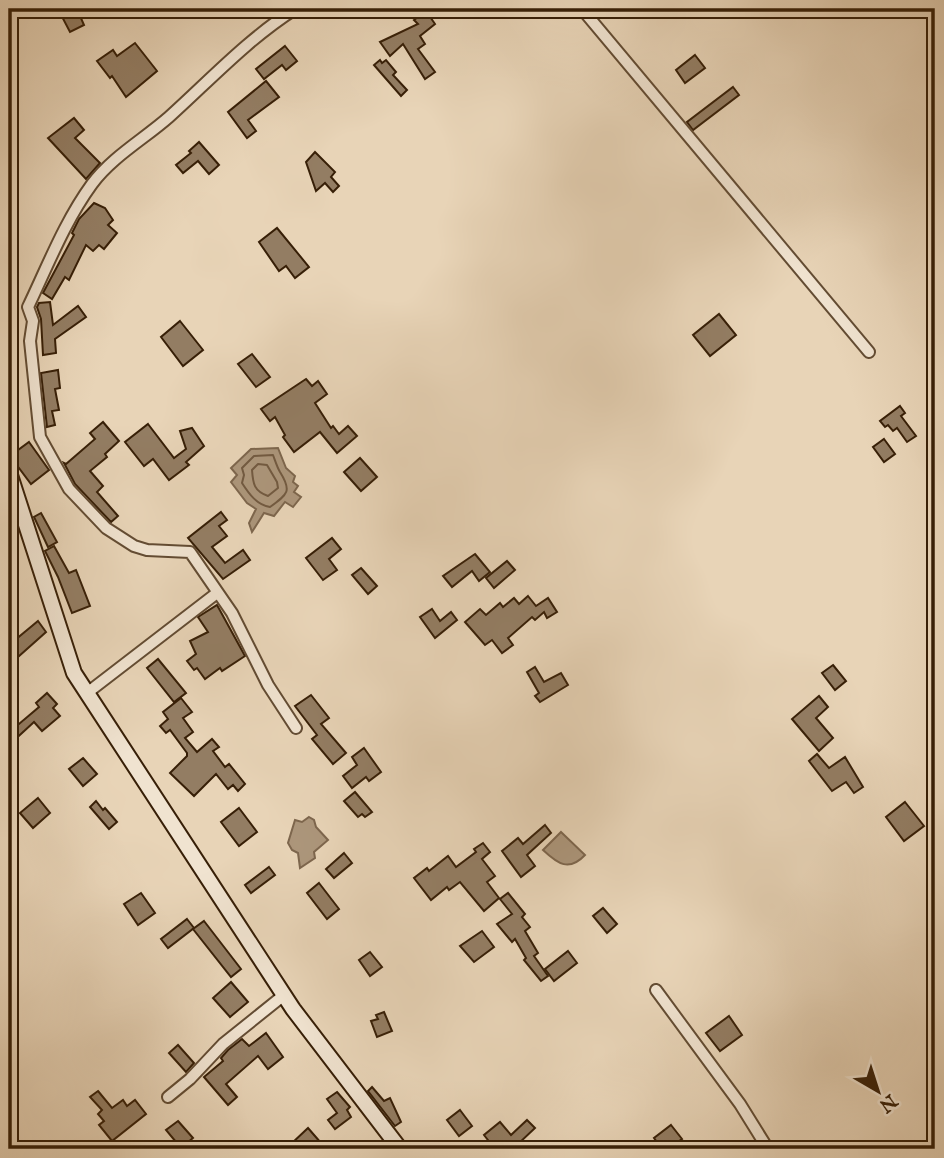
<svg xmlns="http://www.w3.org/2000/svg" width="944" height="1158" viewBox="0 0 944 1158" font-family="'IM FELL English',serif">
<rect width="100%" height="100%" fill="#e8d4b7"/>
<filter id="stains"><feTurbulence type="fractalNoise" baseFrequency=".00286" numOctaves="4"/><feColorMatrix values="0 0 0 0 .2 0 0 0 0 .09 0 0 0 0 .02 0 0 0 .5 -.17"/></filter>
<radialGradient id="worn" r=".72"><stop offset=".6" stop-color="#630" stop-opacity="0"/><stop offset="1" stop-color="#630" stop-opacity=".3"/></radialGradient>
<g fill="#ac967b" stroke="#7d664d" stroke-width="2">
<path d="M278,448L286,468L295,476L293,482L298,486L294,492L301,497L293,507L285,502L274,516L264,513L252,532L249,523L256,509L247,503L231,482L237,475L231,468L251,449Z"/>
<path d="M309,817L314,820L316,827L328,840L314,852L315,858L300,868L298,853L292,850L288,843L295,820L302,822Z"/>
<path d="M561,832L585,855C569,872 558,864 543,850Z"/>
</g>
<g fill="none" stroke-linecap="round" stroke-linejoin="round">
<g stroke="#725a41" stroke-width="2">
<path d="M273,455C275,460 277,467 280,472C292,491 288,494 270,507C257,505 249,494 242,483L244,475L242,468L254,456Z"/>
<path d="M258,464L267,465L277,482L278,488L268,496C254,491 253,484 252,470Z"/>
</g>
</g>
<g fill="#937d63" stroke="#371f07" stroke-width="2">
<path d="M58,9H77L84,25L70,32Z"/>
<path d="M426,11L435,24L420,36L425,44L418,49L435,72L425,79L403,44L390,56L380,42L418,24L414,20Z"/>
<path d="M135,43L157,71L126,97L112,76L110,78L97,61L113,50L117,56Z"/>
<path d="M285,46L297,61L286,70L282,65L264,79L256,69Z"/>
<path d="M695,55L705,68L685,83L676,70Z"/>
<path d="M380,60L382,63L386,60L396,72L393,75L407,90L401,96L374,65Z"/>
<path d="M266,81L279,97L248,120L256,131L247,138L228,112Z"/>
<path d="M733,87L739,95L693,130L687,122Z"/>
<path d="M74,118L84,130L75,138L100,163L86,179L48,138Z"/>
<path d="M199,142L219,165L209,174L198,161L183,173L176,165L191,153L189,151Z"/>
<path d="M315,152L335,172L331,177L339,186L333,192L325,183L316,191L306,162Z"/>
<path d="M94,203L105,208L113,220L108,225L117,233L104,249L99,245L93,251L86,245L69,280L65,277L52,299L43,293L74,235L72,233L79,219Z"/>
<path d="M277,228L309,267L295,278L286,266L279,271L259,242Z"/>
<path d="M50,302L53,325L78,306L86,317L55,339L56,353L43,355L41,319L37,307L39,303Z"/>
<path d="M719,314L736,335L710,356L693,335Z"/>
<path d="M180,321L203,350L183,366L161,337Z"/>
<path d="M252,354L270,377L256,387L238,364Z"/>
<path d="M58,370L60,388L55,389L59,410L52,411L55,425L47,427L41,373Z"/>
<path d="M306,379L312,386L318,381L327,394L315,403L331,428L333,426L339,434L348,426L357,436L337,453L320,432L294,452L283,437L285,435L275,417L270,421L261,409Z"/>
<path d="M900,406L905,413L901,416L916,436L907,442L897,428L893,431L888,425L885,427L880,421Z"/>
<path d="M103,422L119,441L105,454L107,457L90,471L103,486L97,492L118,516L111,522L75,484L64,463L66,464L95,439L90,433Z"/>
<path d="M148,424L174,458L186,449L180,431L192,428L204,446L186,462L189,465L169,480L153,459L144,466L125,442Z"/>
<path d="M884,439L895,454L884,462L873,447Z"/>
<path d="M29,442L49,470L31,484L10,456Z"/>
<path d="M360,458L377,477L361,491L344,472Z"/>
<path d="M221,512L227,520L219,526L227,536L212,547L225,563L243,550L250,560L223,579L188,538Z"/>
<path d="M41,513L57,542L48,547L34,517Z"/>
<path d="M332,538L341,549L329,559L337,570L323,580L306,558Z"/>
<path d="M54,546L69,573L76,570L90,606L72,613L58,577L45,551Z"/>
<path d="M475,554L490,572L479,581L472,571L452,587L443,576Z"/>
<path d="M507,561L515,570L494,588L486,578Z"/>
<path d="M361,568L377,586L368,594L352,575Z"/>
<path d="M528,596L536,606L548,598L557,612L547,618L544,612L535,620L532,617L508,638L513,645L502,653L492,640L485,645L465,622L480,609L486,615L500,603L503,607L514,598L519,604Z"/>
<path d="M217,605L245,656L222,671L220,668L205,679L197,668L194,670L187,661L196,654L190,641L208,632L198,617Z"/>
<path d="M432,609L440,621L451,612L457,620L435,638L420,617Z"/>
<path d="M38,621L46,632L9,665V645Z"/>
<path d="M158,659L186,693L174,702L147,668Z"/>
<path d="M833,665L846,681L835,690L822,673Z"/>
<path d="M535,667L544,682L561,673L568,685L540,702L535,696L539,693L527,672Z"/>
<path d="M47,693L57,704L53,708L60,716L42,731L34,722L9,745V714L19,724L39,707L36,703Z"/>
<path d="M311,695L329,718L321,724L346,753L333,764L312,739L317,735L295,706Z"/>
<path d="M819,696L828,707L816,718L833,738L819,751L792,719Z"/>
<path d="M181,698L192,712L183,718L193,732L185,738L197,752L212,739L219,747L213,751L225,767L229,764L245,784L238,791L233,785L228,789L216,774L194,796L170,773L187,756V753L170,730L166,733L160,726L168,719L163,712Z"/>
<path d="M364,748L381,772L369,781L366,777L352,788L343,776L357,765L352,757Z"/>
<path d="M817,754L829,768L845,757L863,787L854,793L846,782L832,791L809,761Z"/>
<path d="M83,758L97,774L83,786L69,769Z"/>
<path d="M355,792L372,812L365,817L362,814L358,817L344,801Z"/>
<path d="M38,798L50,813L33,828L20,813Z"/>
<path d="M96,801L103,810L105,808L117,822L109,829L90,807Z"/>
<path d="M905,802L924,826L904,841L886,817Z"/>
<path d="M239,808L257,832L239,846L221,822Z"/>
<path d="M545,825L551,833L527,855L535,866L521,877L502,851L518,838L523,844Z"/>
<path d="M483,843L490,852L482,859L495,876L487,882L499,898L484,911L460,882L449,890L447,887L431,900L414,878L427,868L429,871L448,856L456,867L476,852L474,849Z"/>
<path d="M344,853L352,863L334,878L326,869Z"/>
<path d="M269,867L275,875L251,893L245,885Z"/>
<path d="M319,883L339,909L327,919L307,893Z"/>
<path d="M141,893L155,913L138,925L124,904Z"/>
<path d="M508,893L525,914L522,917L530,927L525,931L538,953L534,956L548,976L541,981L524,960L526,958L515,939L512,942L497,924L512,914L500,899Z"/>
<path d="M603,908L617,924L607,933L593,916Z"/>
<path d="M187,919L194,928L168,948L161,939Z"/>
<path d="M204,921L241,969L231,977L193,929Z"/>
<path d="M482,931L494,947L474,962L460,946Z"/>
<path d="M568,951L577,963L554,981L545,969Z"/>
<path d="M370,952L382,967L370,976L359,960Z"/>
<path d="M231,982L248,1002L230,1017L213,998Z"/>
<path d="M384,1012L392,1031L377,1037L371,1021L378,1019L376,1015Z"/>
<path d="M729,1016L742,1035L720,1051L706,1033Z"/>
<path d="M266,1033L283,1057L268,1069L258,1056L226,1084L237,1097L228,1105L204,1077L223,1061L221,1058L228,1050L242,1039L249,1046Z"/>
<path d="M178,1045L194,1063L186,1072L169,1053Z"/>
<path d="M372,1087L384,1101L390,1098L401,1122L395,1126L368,1091Z"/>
<path d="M98,1091L112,1108L123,1100L127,1106L135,1100L146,1114L112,1141L99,1125L104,1121L98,1114L102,1110L90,1097Z"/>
<path d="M337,1092L350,1107L347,1110L351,1117L335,1129L328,1120L337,1113L327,1099Z"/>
<path d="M460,1110L472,1126L459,1136L447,1120Z"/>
<path d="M527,1120L535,1128L518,1144L522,1149H495L484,1135L500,1122L511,1135Z"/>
<path d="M178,1121L193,1138L181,1148L166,1130Z"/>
<path d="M671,1125L682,1139L668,1149H662L654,1138Z"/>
<path d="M308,1128L321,1143L314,1149H296L291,1144Z"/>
</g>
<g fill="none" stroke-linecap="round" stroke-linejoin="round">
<defs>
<g id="minor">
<path d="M295,9C248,39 210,80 169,117C144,139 112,157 92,184C65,221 48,265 28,307L33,321L30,341L40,437L69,489L106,528L134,546L147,550L190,552L232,613L268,685L296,728"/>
<path d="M582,9L869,352"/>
<path d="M87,693L217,593"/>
<path d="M656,990L740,1104L768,1149"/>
<path d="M168,1097L190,1079L223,1044L284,995"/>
</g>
<path id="secondary" d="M9,472L74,673L293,1009L400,1149"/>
</defs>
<use href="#minor" stroke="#634c33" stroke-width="14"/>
<use href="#secondary" stroke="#371f07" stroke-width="18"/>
<use href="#minor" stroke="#f0e3d0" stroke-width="10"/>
<use href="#secondary" stroke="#f0e3d0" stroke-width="14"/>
</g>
<rect width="944" height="1158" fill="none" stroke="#e8d4b7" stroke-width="35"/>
<rect x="10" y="10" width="923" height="1137" fill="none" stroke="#371f07" stroke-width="3.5"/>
<rect x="18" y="18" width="909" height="1123" fill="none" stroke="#371f07" stroke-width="2"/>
<g transform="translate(878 1091) rotate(141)" stroke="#f0e3d0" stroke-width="5" paint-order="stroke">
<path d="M0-5L12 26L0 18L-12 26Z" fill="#371f07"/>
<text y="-10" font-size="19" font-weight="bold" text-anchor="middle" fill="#371f07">N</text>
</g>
<rect width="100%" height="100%" filter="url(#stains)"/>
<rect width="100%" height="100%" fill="url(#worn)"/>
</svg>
